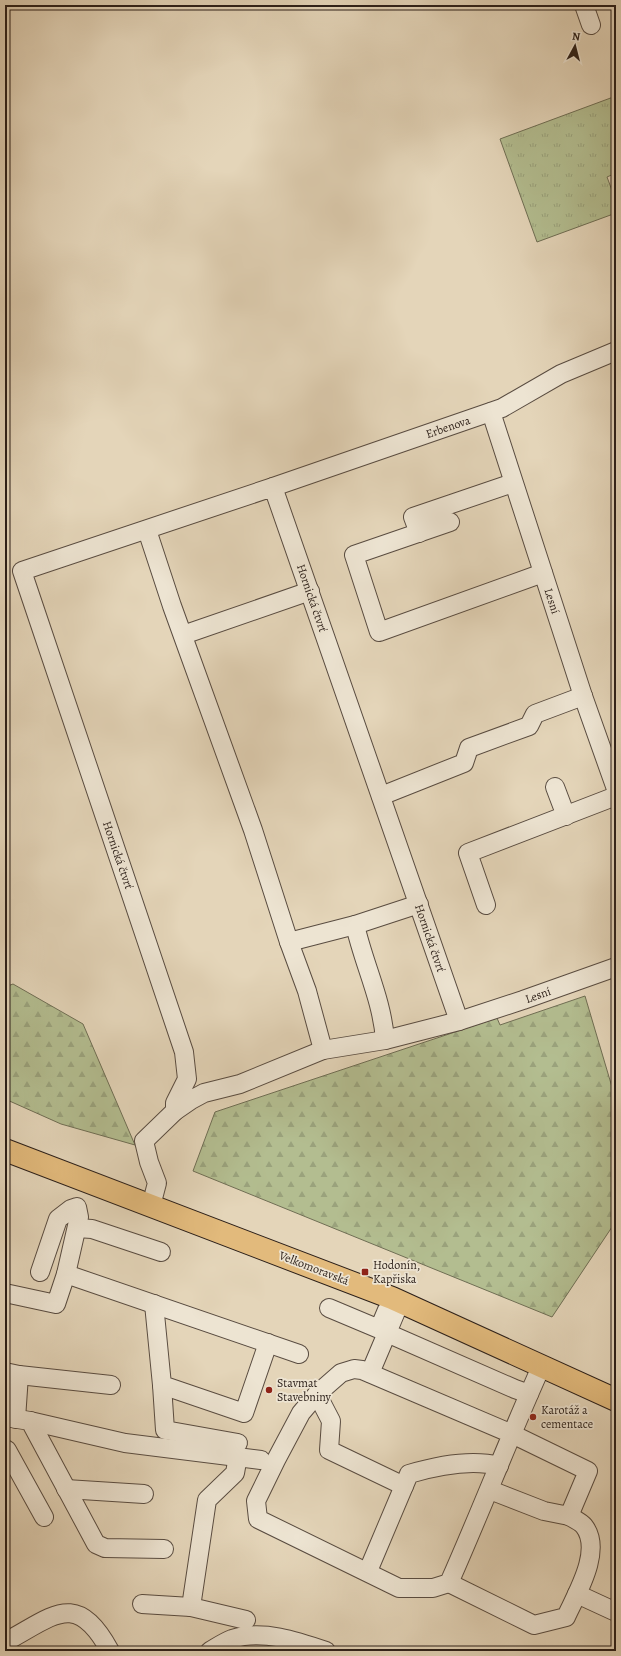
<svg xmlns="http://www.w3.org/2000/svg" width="621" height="1656" viewBox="0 0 621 1656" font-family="Alegreya,serif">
<defs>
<pattern id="grass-tufts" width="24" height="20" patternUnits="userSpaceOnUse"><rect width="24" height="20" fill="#b3bd90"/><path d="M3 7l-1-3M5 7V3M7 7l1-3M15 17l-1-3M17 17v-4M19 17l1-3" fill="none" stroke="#9aa27c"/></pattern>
<pattern id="forest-firs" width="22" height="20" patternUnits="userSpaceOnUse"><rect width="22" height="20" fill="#b3bd90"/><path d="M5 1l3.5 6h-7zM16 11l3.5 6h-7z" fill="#9aa27c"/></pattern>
</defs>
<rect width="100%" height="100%" fill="#e4d5b9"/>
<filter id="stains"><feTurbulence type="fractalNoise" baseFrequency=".005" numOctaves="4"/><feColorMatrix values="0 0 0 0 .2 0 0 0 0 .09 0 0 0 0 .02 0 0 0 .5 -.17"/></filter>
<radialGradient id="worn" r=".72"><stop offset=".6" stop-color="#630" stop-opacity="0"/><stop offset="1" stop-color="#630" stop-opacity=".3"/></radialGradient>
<path fill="url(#grass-tufts)" stroke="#6f6e54" d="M616,96V173L607,177L616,201V213L537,242L500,139Z"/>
<g fill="url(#forest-firs)" stroke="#6f6e54">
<path d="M13,984L83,1024L135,1145L61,1124L5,1099V987Z"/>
<path d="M585,996L612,1087L616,1090V1221L552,1317L193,1171L215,1112L497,1018L500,1025Z"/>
</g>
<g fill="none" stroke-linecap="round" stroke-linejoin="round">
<defs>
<g id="minor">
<path d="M584,5L591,25"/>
<path d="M491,412L583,696L616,789"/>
<path d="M273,487L459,1021L385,1040L323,1050L240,1084L204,1093L191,1100L175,1111V1103L187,1079L184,1052L22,571Z"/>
<path d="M273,487L502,408L561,374L616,351"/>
<path d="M450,522L354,555L379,632L543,573"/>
<path d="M147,530L172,606L253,830L289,942L307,991L323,1050"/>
<path d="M419,533L413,517L513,483"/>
<path d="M183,635L310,591"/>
<path d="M555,787L566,816"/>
<path d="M381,796L464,763L469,748L529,726L535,714L583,696"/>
<path d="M486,905L468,853L616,796"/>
<path d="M355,925C364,965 382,999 385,1040"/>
<path d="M289,942L355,925L419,904"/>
<path d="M459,1021L523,1000L616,967"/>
<path d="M151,1206L157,1183L149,1162L144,1141L175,1111"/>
<path d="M77,1228L92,1229L161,1252"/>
<path d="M66,1274L299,1354"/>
<path d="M5,1293L56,1304L66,1274L79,1217L77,1207L71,1209L58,1219L40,1272"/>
<path d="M400,1302L387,1333L515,1389L529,1394"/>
<path d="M154,1304L162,1385L244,1413L268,1343"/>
<path d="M329,1308L379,1329L387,1310"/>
<path d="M5,1372L19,1375L111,1385"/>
<path d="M370,1373L387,1333"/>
<path d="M162,1385L165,1430L238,1443"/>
<path d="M317,1394L331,1421L329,1450L404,1486"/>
<path d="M5,1417L30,1421L96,1544L105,1548L164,1549"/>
<path d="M16,1419L19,1375"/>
<path d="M30,1421L125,1443L261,1460"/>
<path d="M5,1449L7,1450L44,1517"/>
<path d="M66,1489L144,1494"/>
<path d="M490,1490L544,1511L569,1516L588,1471L512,1434L362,1370L354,1369L341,1373L317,1394L301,1413L276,1460L256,1501L258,1519L399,1588H433L449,1583C481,1511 509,1438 541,1367"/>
<path d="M368,1571L409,1474C436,1466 472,1459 499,1466"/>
<path d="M449,1583L534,1625L566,1617C577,1593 603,1550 584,1526C581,1522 574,1519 569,1516"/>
<path d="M577,1594L616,1612"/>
<path d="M142,1604L191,1607L246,1620"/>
<path d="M191,1607L207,1500L235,1473L238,1456"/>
<path d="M5,1642C54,1616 76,1589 110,1651"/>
<path d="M210,1651C217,1647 224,1642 232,1639C262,1629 297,1641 326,1651"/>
</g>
<path id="major" d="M5,1150L392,1298L616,1400"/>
</defs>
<use href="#minor" stroke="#594c41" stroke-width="20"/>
<use href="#major" stroke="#2b1f19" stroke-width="24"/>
<use href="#minor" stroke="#ede4d2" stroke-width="18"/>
<use href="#major" stroke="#e2ba7c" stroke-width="22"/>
</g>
<g fill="#8f2418" stroke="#ede4d2" stroke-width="1.5">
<rect x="361" y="1268" width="8" height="8" rx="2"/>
<circle cx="269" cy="1390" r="4"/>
<circle cx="533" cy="1417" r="4"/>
</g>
<g text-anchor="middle" stroke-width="3.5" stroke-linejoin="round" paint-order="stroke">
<g font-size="12" fill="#2b1f19" stroke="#ede4d2">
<text transform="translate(448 427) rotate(-19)" y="4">Erbenova</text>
<text transform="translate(312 598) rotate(71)" y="4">Hornická čtvrť</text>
<text transform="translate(552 601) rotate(72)" y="4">Lesní</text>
<text transform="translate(118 855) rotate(71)" y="4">Hornická čtvrť</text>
<text transform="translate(430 938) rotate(71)" y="4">Hornická čtvrť</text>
<text transform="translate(538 995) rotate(-20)" y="4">Lesní</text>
<text transform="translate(314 1268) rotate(21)" y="4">Velkomoravská</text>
</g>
<g font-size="12" fill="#2b1f19" stroke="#ede4d2" text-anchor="start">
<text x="373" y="1269">Hodonín,<tspan x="373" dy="14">Kapřiska</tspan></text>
<text x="277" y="1387">Stavmat<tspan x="277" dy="14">Stavebniny</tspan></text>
<text x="541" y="1414">Karotáž a<tspan x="541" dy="14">cementace</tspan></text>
</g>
</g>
<rect width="621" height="1656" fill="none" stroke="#e4d5b9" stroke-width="20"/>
<rect x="6" y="6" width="609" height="1644" fill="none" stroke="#2b1f19" stroke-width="2"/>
<rect x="10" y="10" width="601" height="1636" fill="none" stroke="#2b1f19"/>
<g transform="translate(575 46) rotate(7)" stroke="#ede4d2" stroke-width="3" paint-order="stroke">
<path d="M0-3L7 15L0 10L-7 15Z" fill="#2b1f19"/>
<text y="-6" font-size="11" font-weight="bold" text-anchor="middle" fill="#2b1f19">N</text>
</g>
<rect width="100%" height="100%" filter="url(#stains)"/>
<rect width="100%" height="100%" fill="url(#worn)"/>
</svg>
